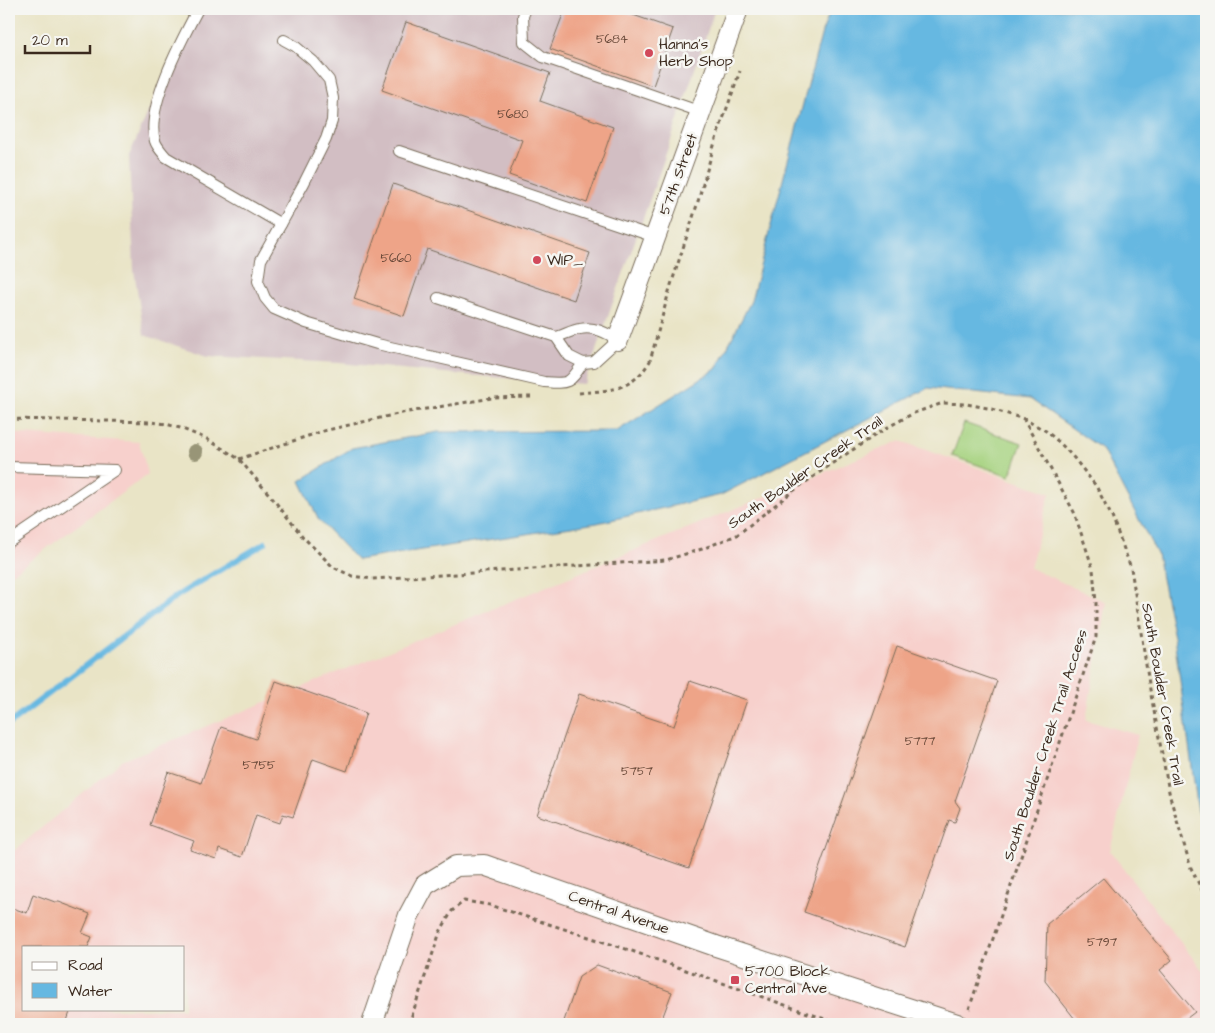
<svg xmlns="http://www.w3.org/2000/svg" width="1215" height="1033" viewBox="0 0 1215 1033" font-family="'Architects Daughter',sans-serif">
<rect width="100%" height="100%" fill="#f6f6f2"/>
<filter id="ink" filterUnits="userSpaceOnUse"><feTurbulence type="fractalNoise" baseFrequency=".02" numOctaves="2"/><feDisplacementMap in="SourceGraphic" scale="10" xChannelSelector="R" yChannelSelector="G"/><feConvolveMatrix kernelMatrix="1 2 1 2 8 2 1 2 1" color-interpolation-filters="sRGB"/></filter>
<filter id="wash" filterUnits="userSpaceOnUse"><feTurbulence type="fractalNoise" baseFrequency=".0096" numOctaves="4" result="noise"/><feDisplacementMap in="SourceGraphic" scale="20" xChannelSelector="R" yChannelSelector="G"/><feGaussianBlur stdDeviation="1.12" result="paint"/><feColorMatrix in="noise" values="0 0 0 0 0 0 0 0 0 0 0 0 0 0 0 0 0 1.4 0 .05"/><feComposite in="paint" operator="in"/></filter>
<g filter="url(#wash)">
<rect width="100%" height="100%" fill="#e9e4c6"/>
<g fill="#f7d0cc" fill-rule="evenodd">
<path d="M9,433L139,442L148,474L9,576Z"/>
<path d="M900,441L1050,493L1030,568L1106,602L1086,720L1138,735L1110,851L1206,975V1024H9V855L122,761ZM24,947H184V1009H24Z"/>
</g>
<path fill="#d2bec3" d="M193,9H715L673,134L584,384L466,375L339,363L208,356L144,335L134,270L129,156Z"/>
<path fill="#a5d27e" stroke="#707e4e" d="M964,423L1022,443L1010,476L952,456Z"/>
<path fill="#66b8e1" stroke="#507180" d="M831,9H1206V829L1198,811L1174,637L1157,554L1102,449L1030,399L928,388L721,495L597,523L357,560L319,520L300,481L352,448L438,432L617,431L716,369L751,301L822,32Z"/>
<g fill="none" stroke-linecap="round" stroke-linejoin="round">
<path stroke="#66b8e1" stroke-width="6" d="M9,724L178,595L265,543"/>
</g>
<g id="blocks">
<g fill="#eea488">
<path d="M565,9H616L673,29L653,86L550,49Z"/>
<path d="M406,22L550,73L540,101L613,127L587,203L509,175L522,140L382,90Z"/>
<path d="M393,184L590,253L574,300L427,249L404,316L354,299Z"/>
<path d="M897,646L997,681L955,801L960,808L955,822L949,820L905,947L804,912Z"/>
<path d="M276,681L366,713L347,771L313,759L293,817L283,814L280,823L256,815L242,857L219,849L216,859L190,850L194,841L150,825L168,772L201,783L221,727L256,739Z"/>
<path d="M690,681L747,700L689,868L537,815L579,694L674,726Z"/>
<path d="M1103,878L1172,960L1160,970L1195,1012L1179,1024H1079L1045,981L1047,924Z"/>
<path d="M33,894L55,902H59L90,914L82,933L92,937L88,947H24V1009H71L66,1024H9V907L27,913Z"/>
<path d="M597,965L672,992L660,1024H563L579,977Z"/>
</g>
</g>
</g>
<g filter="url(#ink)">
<use href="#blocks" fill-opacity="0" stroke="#786b59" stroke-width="1"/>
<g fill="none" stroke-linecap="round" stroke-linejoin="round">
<defs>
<g id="service">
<path d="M198,9C182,39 145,108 155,141C157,147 162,152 166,157L281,224"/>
<path d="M526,9L523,16L524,42L543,57L701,112"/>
<path d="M284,40L295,46L313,61L329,80L333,98L332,121L326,139L304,183L261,260L258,281L265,298L274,309L306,323L377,344L544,382C569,384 569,384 583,363"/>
<path d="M399,151L655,237"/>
<path d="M438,298L556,337L569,356L583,363L594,362L618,340C607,333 594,326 580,329C572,330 564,335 556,337"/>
<path d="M9,467L115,470L9,542"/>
</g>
<g id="minor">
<path d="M618,340L738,9"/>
<path d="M372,1024L409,915L425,885L456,866L484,865L716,946L957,1024"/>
</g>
</defs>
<use href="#service" stroke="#786b59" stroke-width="12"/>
<use href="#minor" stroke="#786b59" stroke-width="22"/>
<g stroke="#786b59" stroke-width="3" stroke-dasharray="4 4" stroke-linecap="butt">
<path d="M579,393C611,390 632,391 650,361L670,288L697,205L715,142L740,71"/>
<path d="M9,419L151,422L166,424L180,428L207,439L239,459L273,499L303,537L333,567L352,576L372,579L441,575L666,560L702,549L737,535L793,491L840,458L888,427L914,413L943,403L966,404L988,408L1024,419L1046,431L1061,444L1074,458L1096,486L1112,517L1131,568L1149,684L1170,797L1191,868L1206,898"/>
<path d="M239,459L323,431L402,413L492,398L531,397"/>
<path d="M969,1009L1096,637V603L1093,569L1074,512L1024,420"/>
<path d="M409,1024L440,932L452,911L464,901L490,905L629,950L839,1024"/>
</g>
<use href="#service" stroke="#fff" stroke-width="10"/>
<use href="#minor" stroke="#fff" stroke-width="20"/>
</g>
<circle fill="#989577" cx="195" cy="452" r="8"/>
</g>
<g fill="#d1495b" stroke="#f6f6f2" stroke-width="2">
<circle cx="649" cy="53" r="5"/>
<circle cx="537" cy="260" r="5"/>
<rect x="730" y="975" width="10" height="10" rx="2.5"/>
</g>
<g text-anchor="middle" stroke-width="5" stroke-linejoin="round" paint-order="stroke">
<g font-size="12" fill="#684838">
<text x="612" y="43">5684</text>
<text x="513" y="118">5680</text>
<text x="396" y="262">5660</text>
<text x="920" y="745">5777</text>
<text x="259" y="769">5755</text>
<text x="637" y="775">5757</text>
<text x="1102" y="946">5797</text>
</g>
<g font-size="15" fill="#3b2a1e" stroke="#f6f6f2" text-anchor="start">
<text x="659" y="49">Hanna's<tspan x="659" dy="17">Herb Shop</tspan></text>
<text x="547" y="265">WIP_</text>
<text x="745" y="976">5700 Block<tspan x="745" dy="17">Central Ave</tspan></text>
</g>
<g font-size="15" fill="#3b2a1e" stroke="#f6f6f2">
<text transform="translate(678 174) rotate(-70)" y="5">57th Street</text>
<text transform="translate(805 472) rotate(-35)" y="5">South Boulder Creek Trail</text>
<text transform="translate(1163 694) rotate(80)" y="5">South Boulder Creek Trail</text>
<text transform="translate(1045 745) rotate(-72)" y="5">South Boulder Creek Trail Access</text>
<text transform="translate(619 912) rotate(19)" y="5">Central Avenue</text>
</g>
</g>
<rect width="1215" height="1033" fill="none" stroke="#f6f6f2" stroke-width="30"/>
<rect x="22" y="946" width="162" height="65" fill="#f6f6f2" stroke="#aba49d"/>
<rect x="32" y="962" width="25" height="8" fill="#ffffff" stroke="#aba49d"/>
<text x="68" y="970" font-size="15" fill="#3b2a1e">Road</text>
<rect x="32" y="983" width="25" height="15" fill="#66b8e1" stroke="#aba49d"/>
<text x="68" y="996" font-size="15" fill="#3b2a1e">Water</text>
<path d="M25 45v8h65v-8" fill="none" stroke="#3b2a1e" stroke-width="2.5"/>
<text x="32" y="45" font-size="15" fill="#3b2a1e" stroke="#f6f6f2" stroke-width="4" paint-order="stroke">20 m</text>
</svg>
